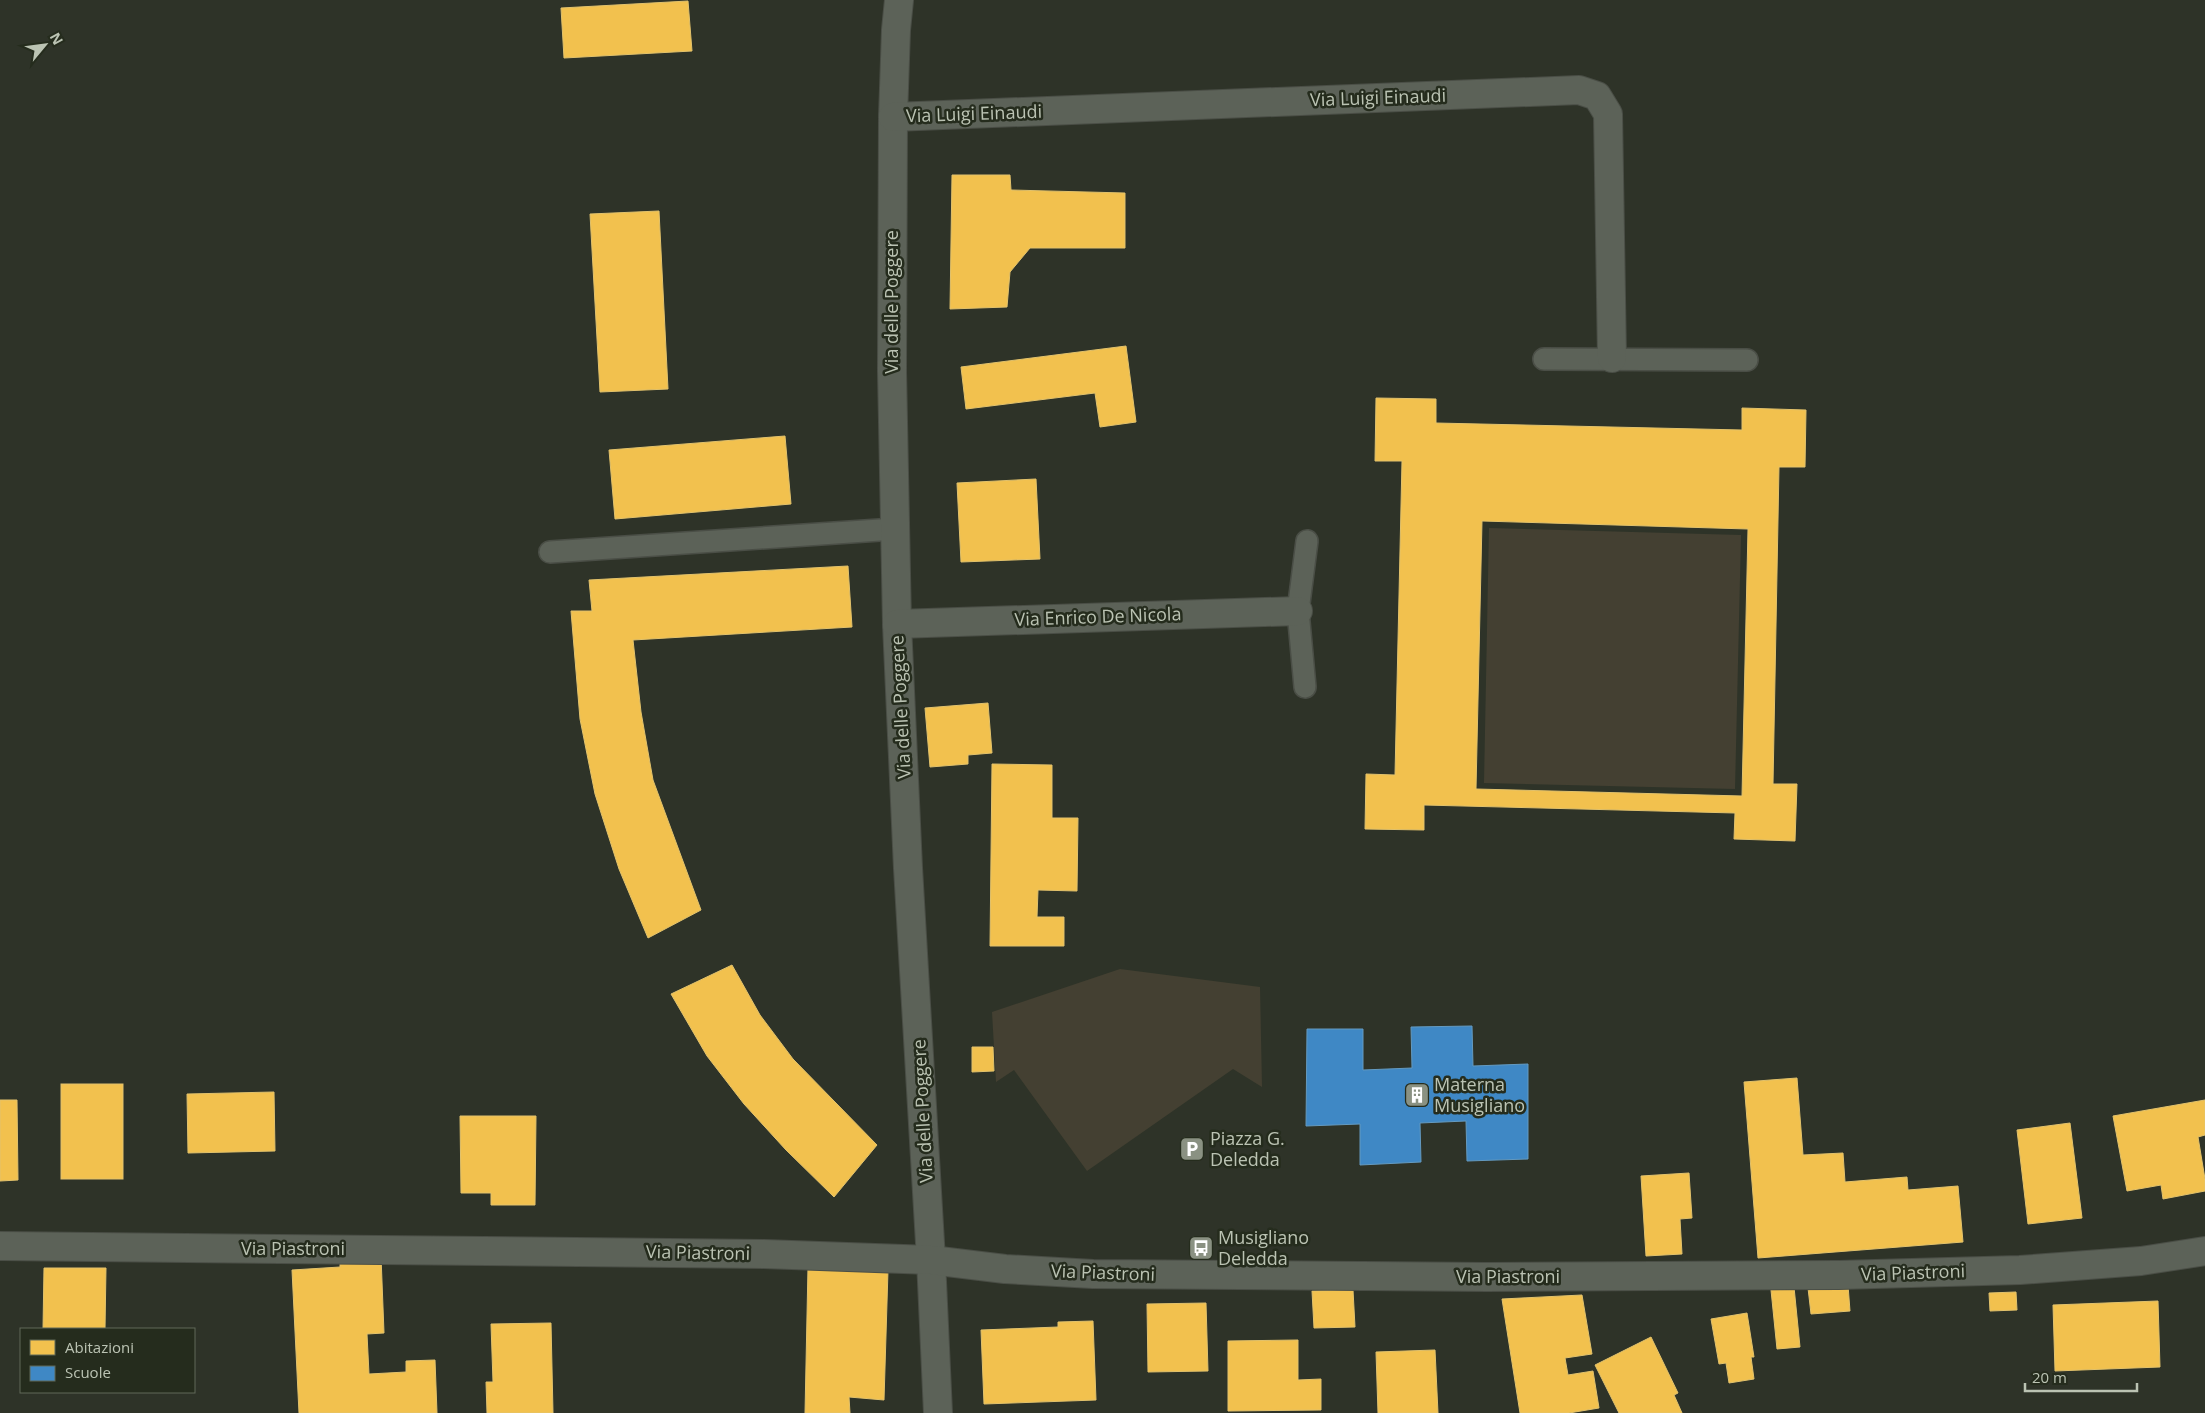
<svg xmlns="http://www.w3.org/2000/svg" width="2205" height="1413" viewBox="0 0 2205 1413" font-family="'Open Sans',sans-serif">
<rect width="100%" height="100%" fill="#2e3328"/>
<g fill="#444032">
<path d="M1489,528L1741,535L1735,789L1484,783Z"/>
<path d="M1120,969L1260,987L1262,1087L1233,1069L1087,1171L1014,1070L996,1082L992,1012Z"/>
</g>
<g fill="#f2c14e" stroke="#e2c26c" fill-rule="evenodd">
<path d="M688,1L692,51L564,58L561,8Z"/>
<path d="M952,175H1010L1011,190L1125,193V248H1030L1010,272L1007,307L950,309Z"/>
<path d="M659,211L668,389L600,392L590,214Z"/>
<path d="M1126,346L1136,422L1100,427L1095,393L966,409L961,367Z"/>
<path d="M1376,398L1436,399V423L1742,430V408L1806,410L1805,467H1779L1773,784H1797L1795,841L1734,839L1735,813L1424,805V830L1365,829L1366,774L1395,775L1402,461H1375ZM1482,521L1748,529L1742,796L1476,789Z"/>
<path d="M785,436L791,504L615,519L609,450Z"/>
<path d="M1036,479L1040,559L961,562L957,483Z"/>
<path d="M848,566L852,627L633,640L641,712L653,780L701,910L648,938L619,869L595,794L580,719L571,611H592L589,580Z"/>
<path d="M988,703L992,753L968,755V764L930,767L925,708Z"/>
<path d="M992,764L1052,765V818H1078L1077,891L1038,890L1037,917H1064V946H990Z"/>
<path d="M732,965L760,1015L793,1059L877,1145L834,1197L786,1150L744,1104L707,1056L671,994Z"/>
<path d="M972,1047H993L994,1071L972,1072Z"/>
<path d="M1797,1078L1803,1155L1843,1153L1845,1182L1907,1177L1908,1190L1958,1186L1963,1242L1758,1258L1744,1082Z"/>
<rect x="61" y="1084" width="62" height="95"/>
<path d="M274,1092L275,1151L188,1153L187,1094Z"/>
<path d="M0,1100H17L18,1180L0,1181Z"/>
<path d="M2205,1100V1135L2198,1137L2205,1179V1191L2163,1199L2161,1185L2127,1191L2113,1116Z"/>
<path d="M460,1116H536L535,1205H491V1193H461Z"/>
<path d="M2070,1123L2082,1218L2028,1224L2017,1130Z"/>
<path d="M1689,1173L1692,1218L1680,1219L1682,1254L1646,1256L1641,1176Z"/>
<path d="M381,1256L384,1333L367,1334L369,1374L406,1372V1361L435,1360L437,1413H299L292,1270L340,1267V1258Z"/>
<path d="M808,1267L888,1270L884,1400L849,1397L850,1413H805Z"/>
<path d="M44,1268H106L105,1329H43Z"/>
<path d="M1848,1285L1850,1311L1811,1314L1808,1288Z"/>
<path d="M1794,1287L1800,1347L1777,1349L1771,1290Z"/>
<path d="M1353,1290L1355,1327L1314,1328L1312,1291Z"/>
<path d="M2016,1292L2017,1310L1990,1311L1989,1293Z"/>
<path d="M1582,1295L1592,1354L1565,1358L1568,1375L1593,1371L1599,1408L1569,1413H1520L1502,1299Z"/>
<path d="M2158,1301L2160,1367L2055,1371L2053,1305Z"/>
<path d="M1206,1303L1208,1371L1148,1372L1147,1304Z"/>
<path d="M1747,1313L1754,1357H1751L1754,1379L1729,1383L1726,1363L1719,1364L1711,1319Z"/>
<path d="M1093,1321L1096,1400L984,1404L981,1330L1058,1327V1322Z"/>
<path d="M551,1323L553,1413H487L486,1382H493L491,1324Z"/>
<path d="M1651,1337L1678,1393L1674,1395L1682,1413H1619L1595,1365Z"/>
<path d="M1298,1340V1380L1321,1379V1410L1228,1411V1341Z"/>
<path d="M1435,1350L1438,1413H1378L1376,1352Z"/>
</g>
<path fill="#3f88c5" stroke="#649ac0" d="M1472,1026L1473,1066L1528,1064V1159L1467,1161L1466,1121L1420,1123L1421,1162L1360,1165V1124L1306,1126L1307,1029H1363V1070L1412,1068L1411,1027Z"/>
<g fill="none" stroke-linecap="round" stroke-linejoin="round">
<defs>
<g id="lane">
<path d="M1544,359L1747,360"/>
<path d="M550,552L895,529"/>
<path d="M1305,687L1298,611L1307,541"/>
</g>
<g id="street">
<path d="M899,0L896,30L893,117L892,371L897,624L908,868L931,1260L938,1413"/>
<path d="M893,117L1579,90L1597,96L1608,114L1612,358"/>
<path d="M897,624L1298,611"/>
<path d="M0,1246L764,1254L931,1260L1005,1269L1093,1274L1487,1277L1839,1275L2020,1270L2141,1261L2205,1251"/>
</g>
</defs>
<use href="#lane" stroke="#4a4e46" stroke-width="24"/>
<use href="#street" stroke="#4a4e46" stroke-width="30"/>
<use href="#lane" stroke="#5c6258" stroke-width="21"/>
<use href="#street" stroke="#5c6258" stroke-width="28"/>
</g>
<defs>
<symbol id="building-square" viewBox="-11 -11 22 22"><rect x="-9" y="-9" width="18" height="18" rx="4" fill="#8a9182" stroke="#252c1d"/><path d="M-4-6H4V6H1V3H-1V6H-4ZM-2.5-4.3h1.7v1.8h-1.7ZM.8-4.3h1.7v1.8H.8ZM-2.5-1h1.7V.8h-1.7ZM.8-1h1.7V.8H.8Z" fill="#fff"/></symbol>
<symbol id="parking-square" viewBox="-11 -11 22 22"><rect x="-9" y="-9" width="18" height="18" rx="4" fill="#8a9182" stroke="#252c1d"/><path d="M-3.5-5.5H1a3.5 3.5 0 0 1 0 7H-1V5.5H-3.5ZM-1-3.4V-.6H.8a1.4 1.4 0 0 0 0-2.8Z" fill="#fff"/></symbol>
<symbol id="bus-square" viewBox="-11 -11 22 22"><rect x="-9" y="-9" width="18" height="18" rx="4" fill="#8a9182" stroke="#252c1d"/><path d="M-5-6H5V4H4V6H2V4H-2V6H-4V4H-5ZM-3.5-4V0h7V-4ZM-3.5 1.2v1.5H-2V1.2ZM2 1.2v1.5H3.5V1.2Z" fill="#fff"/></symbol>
</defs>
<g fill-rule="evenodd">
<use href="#building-square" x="1403" y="1081" width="28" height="28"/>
<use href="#parking-square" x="1178" y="1135" width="28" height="28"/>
<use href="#bus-square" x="1187" y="1234" width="28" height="28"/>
</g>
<g text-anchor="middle" stroke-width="5" stroke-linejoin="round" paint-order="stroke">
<g font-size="18" fill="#bbc3b3" stroke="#252c1d">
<text transform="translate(1378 98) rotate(-2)" y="6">Via Luigi Einaudi</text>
<text transform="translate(974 114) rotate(-2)" y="6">Via Luigi Einaudi</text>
<text transform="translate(892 302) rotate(-90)" y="6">Via delle Poggere</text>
<text transform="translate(1098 617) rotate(-2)" y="6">Via Enrico De Nicola</text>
<text transform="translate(901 707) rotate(-93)" y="6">Via delle Poggere</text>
<text transform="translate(923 1111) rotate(-93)" y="6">Via delle Poggere</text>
<text x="293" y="1255">Via Piastroni</text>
<text transform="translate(698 1253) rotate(1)" y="6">Via Piastroni</text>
<text transform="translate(1103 1273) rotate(2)" y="6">Via Piastroni</text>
<text transform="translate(1913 1273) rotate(-2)" y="6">Via Piastroni</text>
<text x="1508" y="1283">Via Piastroni</text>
</g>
<g font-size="18" fill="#bbc3b3" stroke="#252c1d" text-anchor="start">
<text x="1434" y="1091">Materna<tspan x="1434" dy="21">Musigliano</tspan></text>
<text x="1210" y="1145">Piazza G.<tspan x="1210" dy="21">Deledda</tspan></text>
<text x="1218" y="1244">Musigliano<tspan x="1218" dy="21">Deledda</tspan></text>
</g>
</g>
<rect x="20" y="1328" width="175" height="65" fill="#252c1d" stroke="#616859"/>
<rect x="30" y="1340" width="25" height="15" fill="#f2c14e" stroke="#616859"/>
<text x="65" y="1353" font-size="15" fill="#bbc3b3">Abitazioni</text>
<rect x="30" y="1366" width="25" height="15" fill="#3f88c5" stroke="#616859"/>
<text x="65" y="1378" font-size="15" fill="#bbc3b3">Scuole</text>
<g transform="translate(45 45) rotate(61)" stroke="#252c1d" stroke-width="4" paint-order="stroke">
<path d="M0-4L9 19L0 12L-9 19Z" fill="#bbc3b3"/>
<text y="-8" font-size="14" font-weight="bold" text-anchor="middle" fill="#bbc3b3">N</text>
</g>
<path d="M2025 1383v8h112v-8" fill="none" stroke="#bbc3b3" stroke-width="2.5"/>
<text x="2032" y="1383" font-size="15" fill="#bbc3b3" stroke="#252c1d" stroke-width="4" paint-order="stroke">20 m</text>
</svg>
